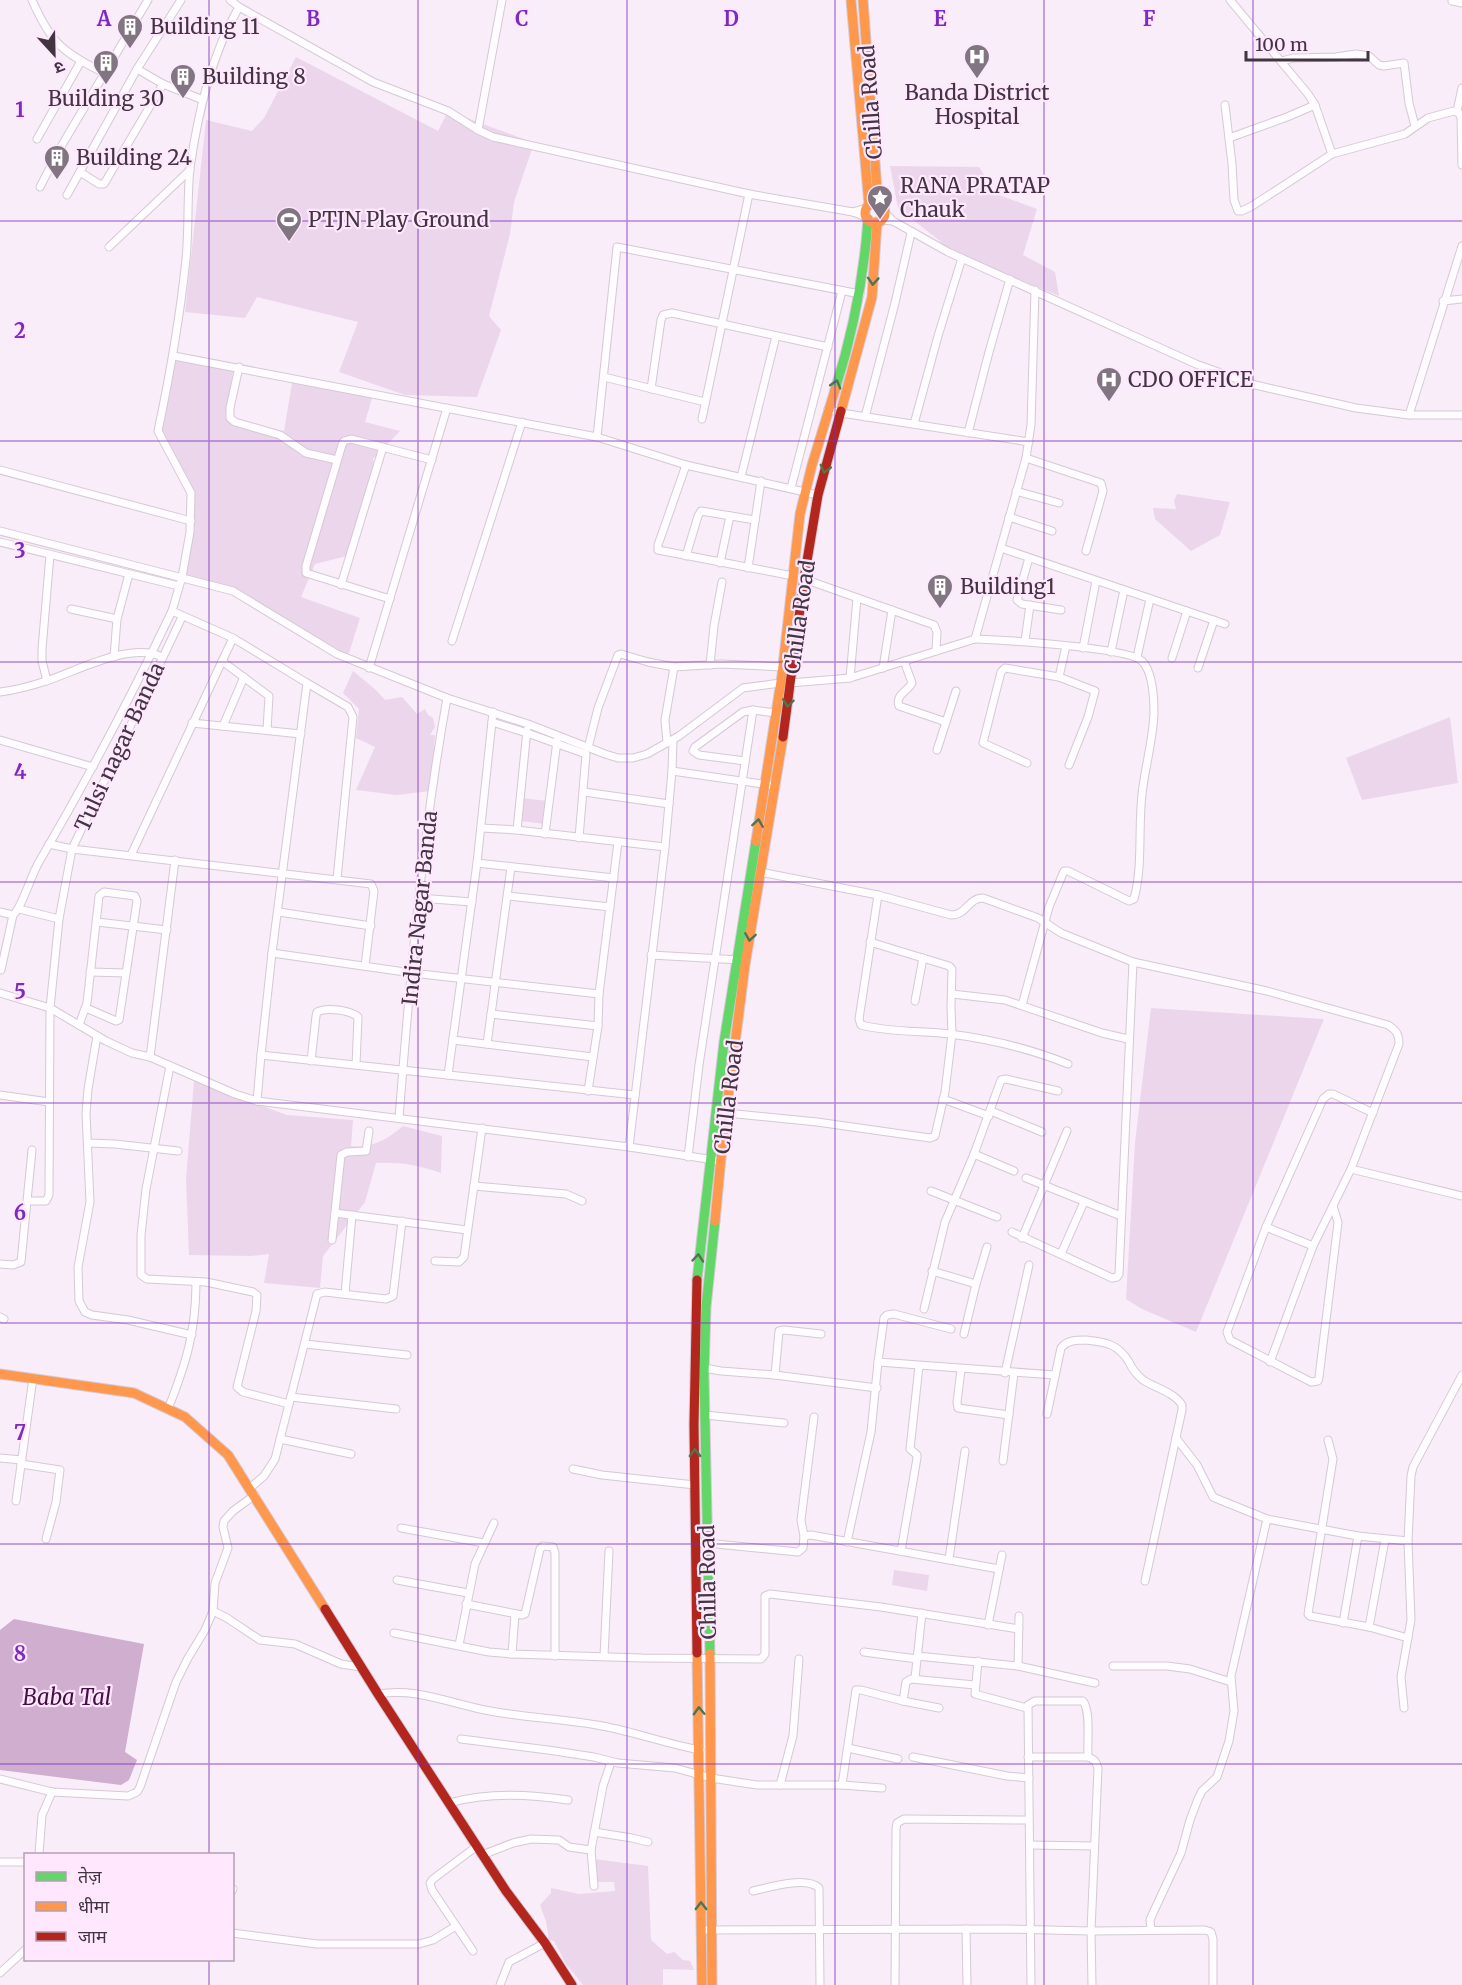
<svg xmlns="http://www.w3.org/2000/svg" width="1462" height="1985" viewBox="0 0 1462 1985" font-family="Merriweather,'Noto Sans Devanagari',serif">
<rect width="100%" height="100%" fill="#f9edf9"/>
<g fill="#ecd6eb">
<path d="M296,57L438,131L448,111L534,143L514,202L510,234L489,316L501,330L477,397L405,395L339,372L358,322L257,297L245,318L185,312L206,120L252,131L264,118Z"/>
<path d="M890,166L979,167L985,176L982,189L1037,209L1023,255L1055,272L1059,296L942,248L941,242L898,208Z"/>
<path d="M174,356L234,366L225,418L284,431L293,377L373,395L365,422L400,431L373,459L375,471L347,556L315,564L301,597L360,618L349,653H341L233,591L182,577L191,493L158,431Z"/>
<path d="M1177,494L1230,502L1220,535L1191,551L1155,519L1153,508L1176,509L1174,501Z"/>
<path d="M353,671L376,690L385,700L402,697L417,714L425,709L428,715L433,718L435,727L430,735H435L430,791L397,795L356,790L375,747L356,738L359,709L343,693Z"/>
<path d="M1450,717L1458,783L1362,800L1346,758Z"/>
<path d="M521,798L548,801L545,824L520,821Z"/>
<path d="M1151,1008L1324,1019L1196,1332L1142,1309L1126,1299L1135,1143Z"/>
<path d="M194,1081L287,1115L353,1120L351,1146C371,1149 388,1139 403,1126L442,1136L441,1173C419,1165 400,1162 376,1163L365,1202L323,1256L320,1288L264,1283L269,1254L251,1256L189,1255L186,1179Z"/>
<path d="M894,1570L929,1575L927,1591L892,1585Z"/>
<path d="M594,1859L648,1866L651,1940L667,1954L674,1952L683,1960L690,1961L694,1970L663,1969V1985H583L566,1964L554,1941L549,1940L546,1921L540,1905L551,1893V1888L579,1894L615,1891L614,1882H596Z"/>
</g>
<path fill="#d0aecf" d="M14,1619L144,1644L125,1752L137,1760L129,1780L121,1785L0,1770V1630Z"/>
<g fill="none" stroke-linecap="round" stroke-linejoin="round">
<defs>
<g id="street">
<path d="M32,0C51,43 62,52 104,73"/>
<path d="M230,0L239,7L373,82L448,111L478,130L493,137L749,194L853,212"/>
<path d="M1230,0L1308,94L1315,105L1332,154"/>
<path d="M1452,1L1462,3"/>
<path d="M239,7C211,55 198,113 190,168C187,197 189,229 186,259C180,317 170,374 158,431L191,493L190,532L182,577L172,611L233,638L307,683L272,953L261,1055L257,1101L629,1147L721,1161"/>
<path d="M1282,61L1293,58L1336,57L1356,54L1369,56L1379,65L1384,66L1404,63L1409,103L1415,126"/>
<path d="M137,69L163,84L203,100"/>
<path d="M1225,105L1232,164L1234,200L1238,211H1242L1252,206L1332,154L1405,134L1428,118L1454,111L1459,113L1461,118L1462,165"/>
<path d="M1457,111L1462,88"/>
<path d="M478,130L502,0"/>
<path d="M1229,138L1287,117L1315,105"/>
<path d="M37,139L81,61"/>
<path d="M80,172L99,184H104L163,84"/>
<path d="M40,187L59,150L148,0"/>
<path d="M67,195L137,69L181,0"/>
<path d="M866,217L853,212L866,208"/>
<path d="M882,220L893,221L885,213"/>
<path d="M893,221L948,252L1196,364L1251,384L1356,408L1409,415H1462"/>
<path d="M109,247L190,170"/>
<path d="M1443,301L1462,299"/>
<path d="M174,356L597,437L686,465L818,495"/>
<path d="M239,367L230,408V418L235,422L280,435L306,453L337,460"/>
<path d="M604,377L705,402"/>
<path d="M651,389L661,320L663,315L672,313L828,347"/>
<path d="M828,409L841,413L1029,442"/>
<path d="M1409,415L1462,246"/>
<path d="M865,417L895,303L911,233"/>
<path d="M702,419L749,194"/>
<path d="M914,424L938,336L962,258"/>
<path d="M968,433L989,352L1010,279"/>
<path d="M597,437L617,247L860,294"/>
<path d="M1026,458L1101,483L1103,491L1086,551"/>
<path d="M686,465L658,545V550L793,576"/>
<path d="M0,470L191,521"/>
<path d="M741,477L776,336"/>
<path d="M791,488L842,291"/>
<path d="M1016,491L1059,503"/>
<path d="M1009,517L1052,531"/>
<path d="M0,531L233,591L337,654L447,698L528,724L605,754L618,758H633L647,754L679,736L743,688L780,683"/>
<path d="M0,542L179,586"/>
<path d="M1001,548L1225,624"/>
<path d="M686,556L698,516L701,511L755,520"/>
<path d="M1029,558L1017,600L1022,604L1061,610"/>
<path d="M720,563L730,516"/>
<path d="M748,568L761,481"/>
<path d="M804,579L934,625L937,632L936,651"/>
<path d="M341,585L383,447"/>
<path d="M390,599L306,573V566L342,445L344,441L351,439L432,460"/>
<path d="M71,609L117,619"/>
<path d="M182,617L72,849L371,884L374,891L365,966"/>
<path d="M975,639C1000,640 1127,647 1142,661C1153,672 1154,698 1154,713C1153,740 1145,767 1142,794C1138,829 1143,866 1134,899L1129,901L1068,871H1064L1049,907L1022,1005"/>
<path d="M452,641L522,422"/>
<path d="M1025,641L1030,605"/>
<path d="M1083,648L1096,581"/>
<path d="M1111,652L1124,590"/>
<path d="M114,657L117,619L129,574"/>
<path d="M1137,657L1150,599"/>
<path d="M1172,658L1187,611"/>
<path d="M222,661L269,696L267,730"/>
<path d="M904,661L912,683C907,692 895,695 899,706L946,722"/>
<path d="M710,665L714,626L722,582"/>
<path d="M369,668L447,408"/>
<path d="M883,668L892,610"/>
<path d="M1198,668L1214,620"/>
<path d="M1059,677L1066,646"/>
<path d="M850,678L857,598"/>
<path d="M47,681L42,661V649L50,555"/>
<path d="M307,683L348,707L353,717L337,879"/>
<path d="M790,683L850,678L975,639L1026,458L1031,425L1035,290"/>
<path d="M0,692C16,690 31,686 46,681C77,671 131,641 162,657"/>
<path d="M492,722L527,733L586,754L579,838"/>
<path d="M192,723L301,734"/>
<path d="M223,726L244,677"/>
<path d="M0,740L93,767"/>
<path d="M667,743L665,720L674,667"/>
<path d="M588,748L598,708L618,655L621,654L648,662L674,667L721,664L782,667"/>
<path d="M937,750L956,691"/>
<path d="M745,761L699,755L693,751L695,747L743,712L753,710L776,713"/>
<path d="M1027,763L983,743L1001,672L1005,668L1059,677L1095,691L1088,717L1069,765"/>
<path d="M672,771L776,786"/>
<path d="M584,792L669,804"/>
<path d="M481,828L517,830L665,847"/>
<path d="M517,830L527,730"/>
<path d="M545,834L557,741"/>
<path d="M131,855L233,638"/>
<path d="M477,863L614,878"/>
<path d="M760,872L878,895L951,915C967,915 968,898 983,898L1038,918L1061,933L1133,962L1267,991L1388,1025C1396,1030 1399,1034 1399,1044L1351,1169L1313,1246L1270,1362"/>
<path d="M878,895L859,1019L861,1025C887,1032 923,1031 950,1034C989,1039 1031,1049 1068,1064"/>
<path d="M508,896L610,907"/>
<path d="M419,898L472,902"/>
<path d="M19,909L59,919"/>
<path d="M0,912L13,915C21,910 32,873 39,862C87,780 131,697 172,611"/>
<path d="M279,912L371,926"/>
<path d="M97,922L167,930"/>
<path d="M272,953L412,973L599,994"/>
<path d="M651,955L740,960"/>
<path d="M1,970L13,915"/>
<path d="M90,972L126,973"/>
<path d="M0,993L50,1008L106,1041L132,1053L150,1057L235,1094L257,1101"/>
<path d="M952,994L1005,1000L1102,1033L1128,1039"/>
<path d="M915,1001L923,958"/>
<path d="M491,1014L598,1026"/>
<path d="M79,1025L87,1003L99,896L104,892L135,896L137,901L119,1020L116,1021L86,1008"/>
<path d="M97,1036L88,1089L86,1113L90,1202L78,1267L79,1301L85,1312L92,1315L128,1320L192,1335"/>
<path d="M453,1040L593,1057"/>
<path d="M487,1044L511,867"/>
<path d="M261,1055L635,1095"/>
<path d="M150,1057L175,860"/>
<path d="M311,1061L316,1016L317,1012C327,1007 350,1010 358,1017L356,1065"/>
<path d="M170,1066L146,1189L141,1235V1275L147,1279L206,1282L253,1292L257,1295L256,1311L237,1387L243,1392L289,1404"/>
<path d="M448,1075L477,863L493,712"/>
<path d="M588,1091L598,1026L599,994L618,842"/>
<path d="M0,1095L49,1102"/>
<path d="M943,1099L989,1116"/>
<path d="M991,1111L1042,1132"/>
<path d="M727,1113L817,1122L930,1138L935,1136L945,1092L952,1034L951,1007L952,969L949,966L870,942"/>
<path d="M399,1118C410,978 422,836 447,698"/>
<path d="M88,1143L115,1144L178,1151"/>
<path d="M629,1147L665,847L672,771L673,740"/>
<path d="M974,1154L1014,1171"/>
<path d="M688,1157L699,1065L753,710"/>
<path d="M1351,1169L1462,1196"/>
<path d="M1026,1178L1121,1216"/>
<path d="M474,1186L566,1194L582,1201"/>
<path d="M931,1191L997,1217"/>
<path d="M28,1201H46L49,1195L50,1008L59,919L72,849L49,844"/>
<path d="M1333,1206L1338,1222L1337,1231L1319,1377L1318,1381L1311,1382L1230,1340L1227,1332L1266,1227L1323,1099L1329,1094H1333L1373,1113"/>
<path d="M335,1213L467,1230"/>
<path d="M1266,1227L1313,1246"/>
<path d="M1012,1232L1112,1278L1117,1277L1119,1274L1133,962"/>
<path d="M1022,1238L1067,1131"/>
<path d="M332,1240L341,1155L347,1152L366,1151L369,1131"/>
<path d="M1061,1254L1084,1202"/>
<path d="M435,1261L459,1262L464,1257L482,1128"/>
<path d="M0,1264L13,1265L21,1262L32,1150"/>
<path d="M932,1271L976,1284"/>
<path d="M345,1294L352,1215"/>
<path d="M924,1309L945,1222L974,1154L1001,1080L1006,1079L1058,1091"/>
<path d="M0,1317L4,1319"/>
<path d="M964,1334L976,1284L987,1247"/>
<path d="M305,1344L407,1355"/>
<path d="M878,1362L1055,1375"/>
<path d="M704,1368L721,1371L775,1375L877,1388"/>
<path d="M961,1370L957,1402L958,1408L1009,1415"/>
<path d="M1005,1373L1029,1265"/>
<path d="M775,1375L779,1331L784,1330L821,1334"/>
<path d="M291,1397L396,1409"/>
<path d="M168,1409C186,1364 196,1331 196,1282"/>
<path d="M1047,1414L1061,1348C1067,1340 1077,1340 1086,1340C1106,1342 1118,1344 1129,1362C1132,1369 1137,1375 1143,1380C1155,1388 1174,1392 1182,1405V1410L1145,1581"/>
<path d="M705,1415L784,1423"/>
<path d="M1176,1438L1197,1465L1213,1497L1220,1500L1267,1519L1358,1536L1408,1541"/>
<path d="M280,1439L351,1454"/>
<path d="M1328,1440L1333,1459L1308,1614L1310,1616L1369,1627L1408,1638"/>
<path d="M0,1458L22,1460"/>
<path d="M1003,1461L1014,1373"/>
<path d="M21,1464L60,1470L56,1502L46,1539"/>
<path d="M573,1469L602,1475L695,1485"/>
<path d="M250,1488L264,1476L275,1459L317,1294L325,1292L386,1299L393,1296L402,1221"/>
<path d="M16,1501L33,1378"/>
<path d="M401,1528L484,1543"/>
<path d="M804,1536L801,1520L814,1417"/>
<path d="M696,1542L798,1552L803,1548L804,1536L811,1535L999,1569"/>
<path d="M847,1542L871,1432L878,1362L884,1318L887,1315L894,1314L951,1329"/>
<path d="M901,1551L917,1458V1455L910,1449L919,1366"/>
<path d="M949,1559L965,1451"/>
<path d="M397,1580L468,1593"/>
<path d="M466,1604L522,1615L525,1614L540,1549L543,1546L553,1547L555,1553V1656"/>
<path d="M213,1611L227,1618L260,1640L295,1644L341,1664L361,1667"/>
<path d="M1343,1623L1358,1536"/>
<path d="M988,1625L1002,1555"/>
<path d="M1369,1627L1385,1540"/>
<path d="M394,1633L489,1652L512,1654L642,1658L761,1659L765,1654V1596L770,1594L881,1607L1019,1629"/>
<path d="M459,1645L475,1564L494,1523"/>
<path d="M864,1652L917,1659"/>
<path d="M512,1654L515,1614"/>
<path d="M604,1656L609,1551"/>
<path d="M917,1656L1018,1666L1095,1683"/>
<path d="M978,1661L975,1694L1027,1708"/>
<path d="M1018,1666L1019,1616"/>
<path d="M1113,1666H1167L1190,1669L1231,1682"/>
<path d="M915,1678L922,1613"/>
<path d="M378,1694C416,1688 443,1701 480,1709C520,1718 562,1718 602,1726C635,1732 667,1744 700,1750"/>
<path d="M903,1701L906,1682L911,1679L975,1685"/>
<path d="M1404,1708L1401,1677L1411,1620L1408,1541L1411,1476L1413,1467L1462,1375"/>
<path d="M461,1739L548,1750L594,1757L618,1763L675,1768L711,1778L757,1785H842L882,1788"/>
<path d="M848,1748L898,1759"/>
<path d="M913,1757L1007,1776L1029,1778"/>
<path d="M1028,1757H1088C1094,1759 1096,1761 1098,1768L1091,1931L1092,1985"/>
<path d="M0,1779L52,1792L128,1796L137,1792L140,1787L176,1682L188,1658L205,1630L213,1611L215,1583L228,1548L223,1527L224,1521L233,1511L255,1495"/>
<path d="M780,1785L793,1736L799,1659"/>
<path d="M842,1785L856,1690H861L903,1701L939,1708"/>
<path d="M449,1803C487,1792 529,1794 568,1800"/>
<path d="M594,1832L632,1838L648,1842"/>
<path d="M1030,1845L1093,1846"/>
<path d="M39,1854L42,1815L52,1792"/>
<path d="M482,1855L513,1843L531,1839L559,1840L569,1847L591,1850"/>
<path d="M0,1862H26"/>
<path d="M594,1886L591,1850L603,1786L611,1762"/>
<path d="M232,1891L233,1889"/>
<path d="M753,1891C770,1887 806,1876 819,1888L820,1985"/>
<path d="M966,1929L967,1985"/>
<path d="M702,1930L1007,1929L1091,1931L1205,1930L1211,1932L1213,1939V1985"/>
<path d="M1151,1930L1150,1920L1153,1913L1181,1853L1190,1820L1198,1799L1202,1791L1217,1777L1229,1741L1234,1711L1231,1676L1267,1519"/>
<path d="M232,1933L317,1944H419L433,1940L456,1926"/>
<path d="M473,1951L432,1890L430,1883L433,1879L477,1846"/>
<path d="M0,1973L26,1949"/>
<path d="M500,1985L509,1962L545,1943"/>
<path d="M895,1985L896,1829L897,1823L904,1819L1029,1820"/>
<path d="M1031,1985L1028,1705L1035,1701H1083C1091,1711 1087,1743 1088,1757"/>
</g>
<g id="fast">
<path d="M835,390C853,333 864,278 868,219"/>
<path d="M697,1280L724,1042L756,841"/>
<path d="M710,1654L704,1376L706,1307L715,1221"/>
</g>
<g id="slow">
<path d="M851,0L869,205"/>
<path d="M863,0L878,203"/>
<circle cx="875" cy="213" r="10"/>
<path d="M841,411L872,297L877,222"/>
<path d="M756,841L782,675L800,514L812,465L835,390"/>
<path d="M715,1221L723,1137L745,965L783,737"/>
<path d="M0,1374L134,1393L185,1417L228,1455L325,1609"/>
<path d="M697,1653L702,1985"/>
<path d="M710,1654L712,1985"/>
</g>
<g id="jam">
<path d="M783,737L804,579L818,495L841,411"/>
<path d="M697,1280L694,1424L697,1653"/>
<path d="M325,1609L378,1694L506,1891L545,1943L572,1985"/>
</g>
</defs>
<use href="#street" stroke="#d4c9d4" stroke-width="9"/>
<use href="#fast" stroke="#d4c9d4" stroke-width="11"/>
<use href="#slow" stroke="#d4c9d4" stroke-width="11"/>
<use href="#jam" stroke="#d4c9d4" stroke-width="11"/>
<use href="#street" stroke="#fefcfe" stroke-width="7"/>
<use href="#fast" stroke="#63d668" stroke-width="9"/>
<use href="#slow" stroke="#ff974d" stroke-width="9"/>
<use href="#jam" stroke="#b3261e" stroke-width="9"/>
</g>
<defs><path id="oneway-chevron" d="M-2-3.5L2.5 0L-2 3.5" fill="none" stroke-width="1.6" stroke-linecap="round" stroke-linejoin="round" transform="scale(1.5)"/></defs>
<g stroke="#4e7550">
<use href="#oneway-chevron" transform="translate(873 281) rotate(94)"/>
<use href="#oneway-chevron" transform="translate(836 384) rotate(-73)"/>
<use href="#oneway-chevron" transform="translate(825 469) rotate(105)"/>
<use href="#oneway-chevron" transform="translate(788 703) rotate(97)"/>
<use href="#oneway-chevron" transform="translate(758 823) rotate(-81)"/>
<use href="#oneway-chevron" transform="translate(750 937) rotate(99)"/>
<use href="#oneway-chevron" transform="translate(698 1258) rotate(-85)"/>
<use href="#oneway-chevron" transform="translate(695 1453) rotate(-91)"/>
<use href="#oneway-chevron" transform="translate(699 1711) rotate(-92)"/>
<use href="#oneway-chevron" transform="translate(701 1906) rotate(-90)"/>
</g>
<path fill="none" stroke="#7b2cbf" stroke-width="1.5" stroke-opacity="0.55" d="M209,0V1854M418,0V1985M627,0V1985M835,0V1985M1044,0V1985M1253,0V1985M0,221H1462M0,441H1462M0,662H1462M0,882H1462M0,1103H1462M0,1323H1462M0,1544H1462M0,1764H1462M209,1960V1985"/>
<defs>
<symbol id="building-pin" viewBox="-11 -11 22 30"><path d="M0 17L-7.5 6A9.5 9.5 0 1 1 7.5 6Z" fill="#817581" stroke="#ffe7fe"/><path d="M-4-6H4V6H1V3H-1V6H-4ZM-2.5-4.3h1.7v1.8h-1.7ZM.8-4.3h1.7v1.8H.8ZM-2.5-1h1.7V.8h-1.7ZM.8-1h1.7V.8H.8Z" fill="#fff"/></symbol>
<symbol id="hospital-pin" viewBox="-11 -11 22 30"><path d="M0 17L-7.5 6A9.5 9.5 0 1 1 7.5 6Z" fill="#817581" stroke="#ffe7fe"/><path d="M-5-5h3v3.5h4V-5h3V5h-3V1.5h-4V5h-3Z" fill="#fff"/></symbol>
<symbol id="sight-pin" viewBox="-11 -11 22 30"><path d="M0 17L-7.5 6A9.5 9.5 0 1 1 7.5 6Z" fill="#817581" stroke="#ffe7fe"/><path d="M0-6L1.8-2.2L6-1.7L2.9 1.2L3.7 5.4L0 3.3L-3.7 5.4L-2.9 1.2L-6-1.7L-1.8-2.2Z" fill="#fff"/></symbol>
<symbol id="stadium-pin" viewBox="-11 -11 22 30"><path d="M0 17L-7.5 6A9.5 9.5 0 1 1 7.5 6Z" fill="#817581" stroke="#ffe7fe"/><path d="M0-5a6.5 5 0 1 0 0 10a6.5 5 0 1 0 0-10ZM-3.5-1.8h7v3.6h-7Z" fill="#fff"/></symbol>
</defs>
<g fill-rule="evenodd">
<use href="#building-pin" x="115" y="12" width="30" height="40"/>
<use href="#hospital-pin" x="962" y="42" width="30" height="40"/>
<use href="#building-pin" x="91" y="48" width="30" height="40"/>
<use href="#building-pin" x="168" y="62" width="30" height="40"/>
<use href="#building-pin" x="42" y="143" width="30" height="40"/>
<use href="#sight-pin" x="865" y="183" width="30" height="40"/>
<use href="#stadium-pin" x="274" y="205" width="30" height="40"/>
<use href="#hospital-pin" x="1094" y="365" width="30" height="40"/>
<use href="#building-pin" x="925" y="572" width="30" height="40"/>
</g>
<g text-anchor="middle" stroke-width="4.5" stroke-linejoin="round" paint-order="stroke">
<g font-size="21" fill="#403540" stroke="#ffe7fe" text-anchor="start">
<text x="150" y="34">Building 11</text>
<text x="202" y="84">Building 8</text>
<text x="977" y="100" text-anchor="middle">Banda District<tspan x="977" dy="24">Hospital</tspan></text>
<text x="106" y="106" text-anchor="middle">Building 30</text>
<text x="76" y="165">Building 24</text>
<text x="900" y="193">RANA PRATAP<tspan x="900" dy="24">Chauk</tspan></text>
<text x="308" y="227">PTJN Play Ground</text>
<text x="1128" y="387">CDO OFFICE</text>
<text x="960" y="594">Building1</text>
</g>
<g font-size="21" fill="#403540" stroke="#ffe7fe">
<text transform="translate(871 102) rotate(-94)" y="7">Chilla Road</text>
<text transform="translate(800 617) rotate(-82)" y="7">Chilla Road</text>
<text transform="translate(120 747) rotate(-65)" y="7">Tulsi nagar Banda</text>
<text transform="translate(420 908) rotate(-84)" y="7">Indira Nagar Banda</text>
<text transform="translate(729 1097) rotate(-83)" y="7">Chilla Road</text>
<text transform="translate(708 1582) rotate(-91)" y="7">Chilla Road</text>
</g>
<g font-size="22" font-style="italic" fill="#451046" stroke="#ffe7fe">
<text x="67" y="1705">Baba Tal</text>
</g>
</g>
<g font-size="20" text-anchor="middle" font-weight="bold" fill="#7b2cbf" stroke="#ffe7fe" stroke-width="4.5" stroke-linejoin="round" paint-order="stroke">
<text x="104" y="26">A</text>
<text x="313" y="26">B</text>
<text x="522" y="26">C</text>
<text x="731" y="26">D</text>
<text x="940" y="26">E</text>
<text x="1149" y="26">F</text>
<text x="20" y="117">1</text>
<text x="20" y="338">2</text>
<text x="20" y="558">3</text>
<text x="20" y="779">4</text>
<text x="20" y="999">5</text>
<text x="20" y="1220">6</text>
<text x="20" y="1440">7</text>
<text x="20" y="1661">8</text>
</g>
<rect x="24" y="1853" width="210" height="108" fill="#ffe7fe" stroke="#b3a0b2" stroke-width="1.5"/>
<rect x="36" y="1872" width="30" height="9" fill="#63d668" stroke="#b3a0b2" stroke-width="1.5"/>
<text x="78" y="1883" font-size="18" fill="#403540">तेज़</text>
<rect x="36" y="1902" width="30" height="9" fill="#ff974d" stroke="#b3a0b2" stroke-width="1.5"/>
<text x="78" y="1913" font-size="18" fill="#403540">धीमा</text>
<rect x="36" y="1932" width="30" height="9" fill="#b3261e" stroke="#b3a0b2" stroke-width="1.5"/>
<text x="78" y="1943" font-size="18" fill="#403540">जाम</text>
<g transform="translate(54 54) rotate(158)" stroke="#ffe7fe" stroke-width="4.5" paint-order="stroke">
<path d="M0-4.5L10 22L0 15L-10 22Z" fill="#403540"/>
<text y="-9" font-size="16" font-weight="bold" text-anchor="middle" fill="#403540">उ</text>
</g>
<path d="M1246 51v9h122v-9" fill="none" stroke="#403540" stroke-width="3"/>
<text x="1255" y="51" font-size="18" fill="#403540" stroke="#ffe7fe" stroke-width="4.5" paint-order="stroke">100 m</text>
</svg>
